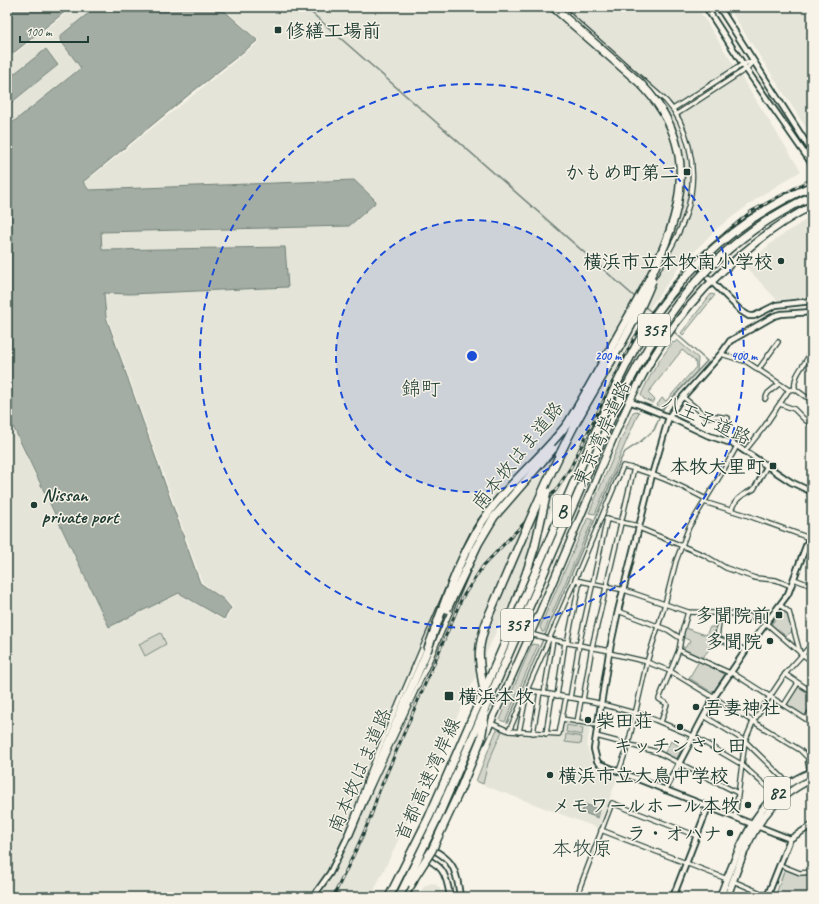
<svg xmlns="http://www.w3.org/2000/svg" width="819" height="904" viewBox="0 0 819 904" font-family="Caveat,'Klee One',sans-serif">
<rect width="100%" height="100%" fill="#f7f3e8"/>
<filter id="ink" filterUnits="userSpaceOnUse"><feTurbulence type="fractalNoise" baseFrequency=".025" numOctaves="2"/><feDisplacementMap in="SourceGraphic" scale="8" xChannelSelector="R" yChannelSelector="G"/><feConvolveMatrix kernelMatrix="1 2 1 2 8 2 1 2 1" color-interpolation-filters="sRGB"/></filter>
<g filter="url(#ink)">
<g fill="#e5e4d9">
<path d="M74,7H95L59,36V41L81,67L7,127V107L59,64L46,48L7,78V60Z"/>
<path d="M222,7H697L801,171L762,195L716,229L677,270L635,328L446,741L371,897H314L299,890L293,897H7V417L109,628L179,594L225,621L233,607L202,582L108,318L106,317L104,250H101L100,232H107L106,190H90L84,183L260,41Z"/>
<path d="M728,7H812V137Z"/>
<path d="M812,216V297L777,300L745,266L776,239Z"/>
<path d="M564,721L590,726L587,746L593,767L618,777L598,828L483,785L489,757L503,730L511,733L561,736Z"/>
<path d="M432,883L438,886L440,889L442,897H417L423,888L427,885Z"/>
</g>
<g fill="#d3d5ca" stroke="#79897f">
<path d="M711,294L715,295L683,335L681,333Z"/>
<path d="M677,340L698,358L697,371L662,408L657,405L662,398L666,401L696,367L695,361L682,350L648,393L655,400L653,403L644,399L641,395C649,376 660,359 673,342L674,343Z"/>
<path d="M636,411L639,412L595,514L589,513L633,412Z"/>
<path d="M588,517L593,519L544,632H542L540,627Z"/>
<path d="M782,610L788,615L793,631L784,637L771,625Z"/>
<path d="M710,627H716L715,635L712,634L708,651L702,658L682,649V646L685,648L688,643H690L691,641L682,637L685,628L706,635Z"/>
<path d="M161,633L166,644L145,656L139,644Z"/>
<path d="M532,644L538,645L505,722L500,720Z"/>
<path d="M699,661L725,674L714,691H710L689,678Z"/>
<path d="M798,687L812,695V707L807,716H805L787,705Z"/>
<path d="M567,725L583,728L582,735L566,732Z"/>
<path d="M499,729L502,731L488,763L483,784L476,781L496,731Z"/>
<path d="M566,734L582,737L581,744L565,742Z"/>
<path d="M671,741L682,748L676,760L664,754Z"/>
<path d="M786,870L800,875H812V897H775L784,871Z"/>
</g>
<g fill="#a4ada3" stroke="#6f8077">
<path d="M7,7H71L7,58Z"/>
<path d="M96,7H220L257,40V41L191,93L83,182L89,190L354,180L374,199L375,203L349,226L101,232L102,250L285,247L288,287L130,294L104,293L106,317L200,583L223,599L231,608L224,619L179,593L109,627L7,414V127L81,68L60,40V36Z"/>
<path d="M46,49L58,65L7,106V79Z"/>
<path d="M585,804L600,810L598,818L582,812Z"/>
</g>
<g fill="none" stroke-linecap="round" stroke-linejoin="round">
<g stroke="#6f8077" stroke-width="1.5">
<path d="M305,7L636,298"/>
<path d="M644,306L654,314"/>
<path d="M507,723L621,459L625,452L640,442L654,430L664,407L707,361L673,331"/>
</g>
<defs>
<g id="minor">
<path d="M560,7L666,101C678,114 685,130 689,147C702,201 677,238 651,282"/>
<path d="M673,109L743,64L754,61"/>
<path d="M677,114L746,69L753,62"/>
<path d="M721,354L747,362L789,390"/>
<path d="M758,370L778,342"/>
<path d="M795,389C793,377 801,369 807,359C810,354 810,348 812,343"/>
<path d="M683,397L707,417L716,416L728,418"/>
<path d="M765,399L768,393L779,384"/>
<path d="M780,404L794,409L804,419L812,425"/>
<path d="M554,449L561,441L572,423"/>
<path d="M745,451L764,427L789,390L795,389L806,397L812,399"/>
<path d="M704,502L746,515L812,539"/>
<path d="M496,504L428,664L349,834L367,779L380,747L462,555C471,536 479,517 496,504Z"/>
<path d="M731,510L734,504L738,499L743,495L754,489L767,466"/>
<path d="M606,519L639,526"/>
<path d="M639,528L704,555L726,568L755,578L776,580L791,586"/>
<path d="M794,579L812,586"/>
<path d="M575,580L624,590L688,612L739,614L757,618L767,624L803,655L812,661"/>
<path d="M781,606L789,612L800,653"/>
<path d="M618,611L668,630L680,638"/>
<path d="M720,614L717,638L746,650"/>
<path d="M519,631L553,640L610,651"/>
<path d="M567,643L580,581"/>
<path d="M679,650L730,673"/>
<path d="M609,653L644,661L670,671L800,750L808,758"/>
<path d="M731,672L812,723"/>
<path d="M785,674L812,692"/>
<path d="M527,691V690L594,702L642,715L655,720L693,736L741,764L775,794"/>
<path d="M544,693L553,640"/>
<path d="M557,696L565,642"/>
<path d="M570,698L579,645L607,519"/>
<path d="M583,700L592,647L634,468"/>
<path d="M784,705L798,683"/>
<path d="M704,716L745,741L789,784"/>
<path d="M562,719L597,725"/>
<path d="M806,719L812,709"/>
<path d="M577,722L581,700"/>
<path d="M661,722L667,704L659,699L679,650L682,632L688,612"/>
<path d="M491,723L509,731L559,734L566,697"/>
<path d="M509,731L575,580L623,466C652,472 679,485 706,499"/>
<path d="M519,732L526,697"/>
<path d="M533,733L540,692"/>
<path d="M546,734L552,695"/>
<path d="M596,736L657,752L738,793"/>
<path d="M619,771L628,745L647,662L665,604L676,561L689,527L723,471L737,446"/>
<path d="M812,774C808,765 805,761 812,753"/>
<path d="M735,818L745,741L753,722L785,674L812,644"/>
<path d="M601,830L727,879"/>
<path d="M780,865L800,873L812,872"/>
<path d="M733,881L768,896"/>
<path d="M578,897L580,887L612,803L697,836"/>
</g>
<g id="tertiary">
<path d="M706,7L746,69L812,164"/>
<path d="M719,7L812,152"/>
<path d="M702,272L741,311L749,316H754L776,305L812,301"/>
<path d="M619,397L669,417L707,435L734,444L791,482L812,492"/>
<path d="M665,790L714,697L746,650L788,594L812,530"/>
<path d="M790,839L600,764L597,761L594,749L609,653L618,611L652,475L669,417L680,400L721,354L730,341L774,316L781,314L812,312"/>
<path d="M422,844C452,858 456,865 460,897"/>
<path d="M418,854C442,866 446,870 450,897"/>
<path d="M313,897L330,873L349,834"/>
<path d="M615,897H626"/>
<path d="M673,897L708,807"/>
<path d="M767,897L790,839L812,825"/>
</g>
<g id="primary">
<path d="M720,897C739,848 758,791 812,772"/>
<path d="M727,897C747,844 757,805 812,779"/>
</g>
<g id="trunk">
<path d="M731,244L762,218L798,196"/>
<path d="M493,680L616,395C634,359 655,324 683,293"/>
<path d="M482,741C517,668 548,594 579,520C608,453 632,381 676,323C695,297 718,274 743,253C764,235 787,218 812,206"/>
<path d="M395,890C424,848 443,794 463,747"/>
<path d="M404,897L414,881"/>
</g>
<g id="motorway">
<path d="M509,629L513,609L527,571"/>
<path d="M349,834L372,779L427,651"/>
</g>
</defs>
<use href="#minor" stroke="#1f3d34" stroke-width="6"/>
<use href="#tertiary" stroke="#1f3d34" stroke-width="8"/>
<use href="#primary" stroke="#1f3d34" stroke-width="9"/>
<use href="#trunk" stroke="#1f3d34" stroke-width="9"/>
<use href="#motorway" stroke="#1f3d34" stroke-width="10"/>
<use href="#minor" stroke="#f7f3e8" stroke-width="3.5"/>
<use href="#tertiary" stroke="#f7f3e8" stroke-width="4.5"/>
<use href="#primary" stroke="#f7f3e8" stroke-width="6"/>
<use href="#trunk" stroke="#f7f3e8" stroke-width="6"/>
<use href="#motorway" stroke="#f7f3e8" stroke-width="7"/>
<defs>
<path id="rail" d="M333,897C346,871 359,845 370,818C374,809 376,798 380,789L462,598L483,566L556,490L571,467L633,340L649,316L668,290L688,266L730,229L752,211L812,179"/>
</defs>
<use href="#rail" stroke="#1f3d34" stroke-width="3"/>
<use href="#rail" stroke="#f7f3e8" stroke-width="1.5" stroke-dasharray="4.5" stroke-linecap="butt"/>
<defs>
<g id="motorway-bridge">
<path d="M527,571L535,546L547,492"/>
<path d="M447,609L478,544L494,517L553,449"/>
<path d="M427,651C445,603 460,551 491,509C514,478 545,454 568,423C587,392 604,360 622,328C667,249 718,162 640,83L553,7"/>
<path d="M484,692C478,657 476,649 489,615C517,551 542,487 574,426C600,377 632,332 652,281"/>
<path d="M411,883L432,850L460,790L481,739L485,715"/>
<path d="M389,897L429,817L505,643L611,396C625,367 639,337 658,311C697,256 750,213 812,186"/>
<path d="M399,897L437,819L609,423C655,323 708,244 812,196"/>
</g>
</defs>
<use href="#motorway-bridge" stroke="#1f3d34" stroke-width="10" stroke-linecap="butt"/>
<use href="#motorway-bridge" stroke="#f7f3e8" stroke-width="7"/>
</g>
</g>
<circle cx="472" cy="356" r="136" fill="#1d4ed8" fill-opacity=".12"/>
<g fill="none" stroke="#1d4ed8" stroke-width="2" stroke-dasharray="7 5">
<circle cx="472" cy="356" r="136"/>
<circle cx="472" cy="356" r="272"/>
</g>
<g fill="#1f3d34" stroke="#f7f3e8" stroke-width="1.5">
<rect x="274" y="26" width="8" height="8" rx="2"/>
<rect x="683" y="168" width="8" height="8" rx="2"/>
<circle cx="781" cy="261" r="4"/>
<rect x="769" y="462" width="8" height="8" rx="2"/>
<circle cx="34" cy="505" r="4"/>
<rect x="775" y="611" width="8" height="8" rx="2"/>
<circle cx="770" cy="641" r="4"/>
<rect x="444" y="691" width="10" height="10" rx="2"/>
<circle cx="696" cy="707" r="4"/>
<circle cx="588" cy="720" r="4"/>
<circle cx="680" cy="727" r="4"/>
<circle cx="550" cy="775" r="4"/>
<circle cx="748" cy="805" r="4"/>
<circle cx="730" cy="833" r="4"/>
</g>
<g text-anchor="middle" stroke-width="3" stroke-linejoin="round" paint-order="stroke">
<g fill="#f7f3e8" stroke="#60746a" stroke-width="1">
<rect x="638" y="314" width="32" height="32" rx="3"/>
<rect x="553" y="495" width="18" height="32" rx="3"/>
<rect x="501" y="609" width="32" height="32" rx="3"/>
<rect x="764" y="777" width="26" height="32" rx="3"/>
</g>
<g font-size="18" font-weight="bold" fill="#1f3d34">
<text x="654" y="336">357</text>
<text x="562" y="517">B</text>
<text x="517" y="631">357</text>
<text x="777" y="799">82</text>
</g>
<g font-size="19" font-weight="bold" fill="#1f3d34" stroke="#f7f3e8" text-anchor="end">
<text x="286" y="37" text-anchor="start">修繕工場前</text>
<text x="679" y="179">かもめ町第二</text>
<text x="773" y="268">横浜市立本牧南小学校</text>
<text x="765" y="473">本牧大里町</text>
<text x="42" y="501" text-anchor="start">Nissan<tspan x="42" dy="22">private port</tspan></text>
<text x="771" y="622">多聞院前</text>
<text x="762" y="648">多聞院</text>
<text x="458" y="703" text-anchor="start">横浜本牧</text>
<text x="704" y="714" text-anchor="start">吾妻神社</text>
<text x="596" y="727" text-anchor="start">柴田荘</text>
<text x="680" y="752" text-anchor="middle">キッチンさし田</text>
<text x="558" y="782" text-anchor="start">横浜市立大鳥中学校</text>
<text x="740" y="812">メモワールホール本牧</text>
<text x="722" y="840">ラ・オハナ</text>
</g>
<g font-size="19" fill="#1f3d34" stroke="#f7f3e8">
<text transform="translate(707 419) rotate(24)" y="7">八王子道路</text>
<text transform="translate(601 433) rotate(-66)" y="7">東京湾岸道路</text>
<text transform="translate(517 455) rotate(-51)" y="7">南本牧はま道路</text>
<text transform="translate(359 770) rotate(-67)" y="7">南本牧はま道路</text>
<text transform="translate(427 779) rotate(-66)" y="7">首都高速湾岸線</text>
</g>
<g font-size="20" fill="#1f3d34" stroke="#f7f3e8">
<text x="421" y="395">錦町</text>
<text x="582" y="855">本牧原</text>
</g>
</g>
<circle cx="472" cy="356" r="6" fill="#1d4ed8" stroke="#f7f3e8" stroke-width="2"/>
<g font-size="12" text-anchor="middle" font-weight="bold" fill="#1d4ed8" stroke="#f7f3e8" stroke-width="3" stroke-linejoin="round" paint-order="stroke">
<text x="608" y="360">200 m</text>
<text x="744" y="360">400 m</text>
</g>
<rect width="819" height="904" fill="none" stroke="#f7f3e8" stroke-width="24"/>
<rect x="12" y="12" width="795" height="880" fill="none" stroke="#1f3d34" stroke-width="1.5" filter="url(#ink)"/>
<path d="M20 36v6h68v-6" fill="none" stroke="#1f3d34" stroke-width="2"/>
<text x="26" y="36" font-size="12" fill="#1f3d34" stroke="#f7f3e8" stroke-width="3" paint-order="stroke">100 m</text>
</svg>
